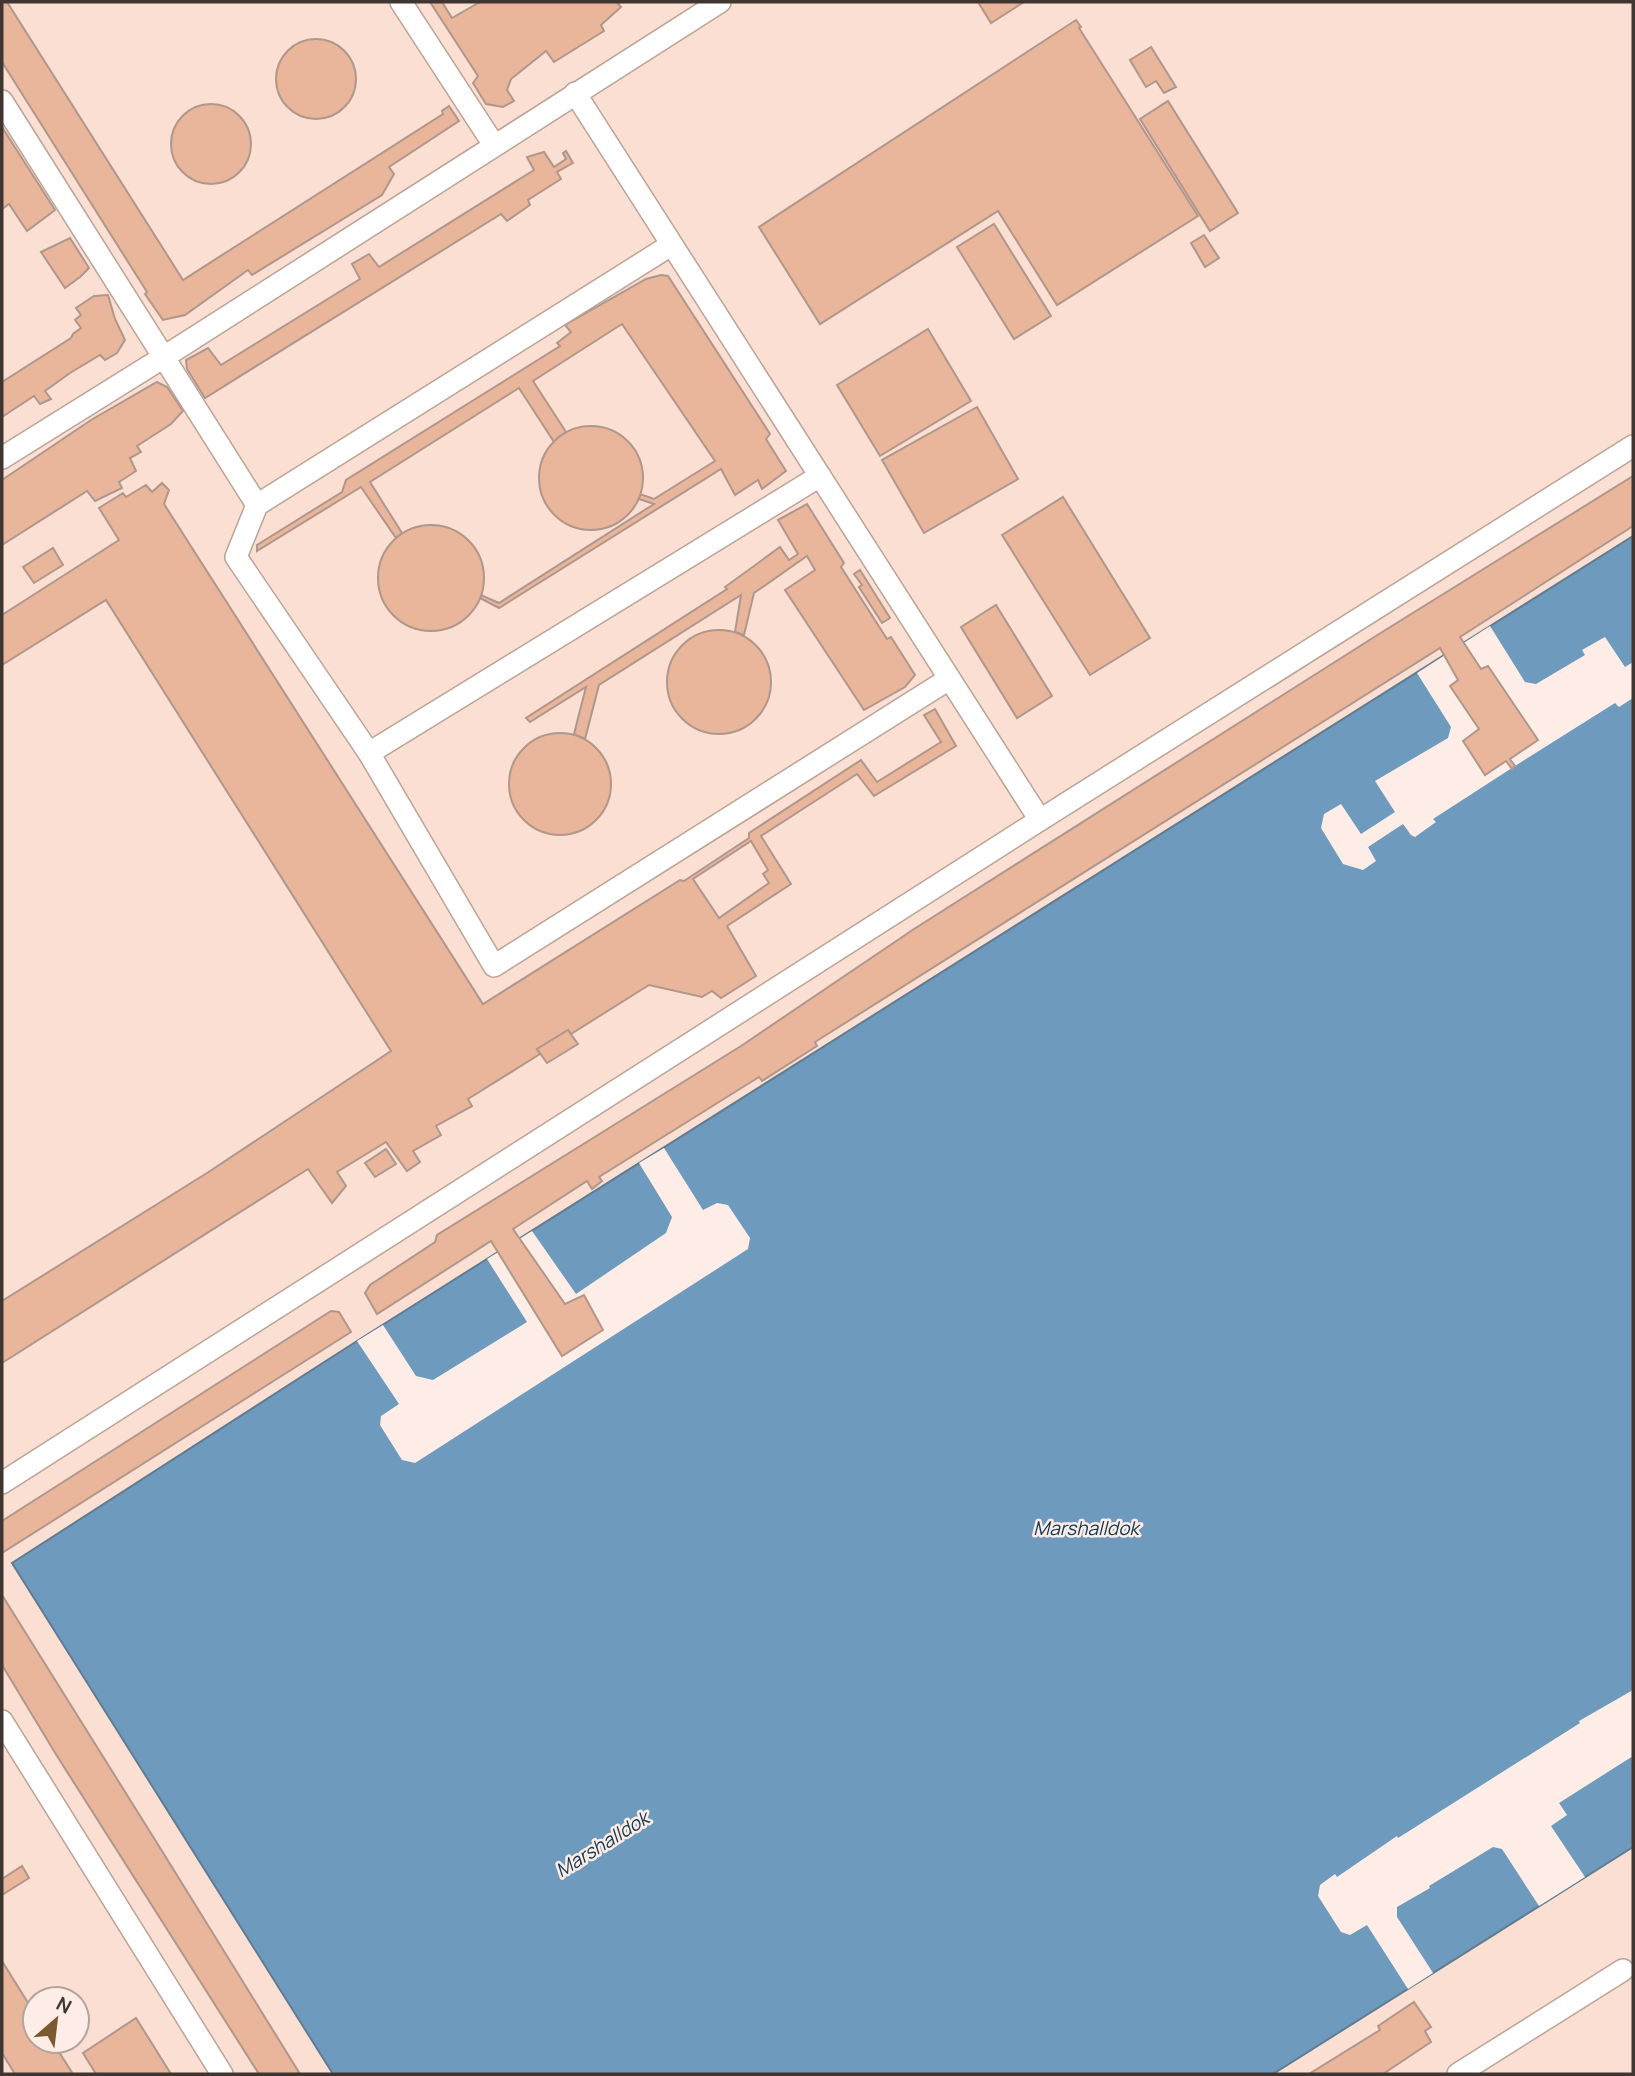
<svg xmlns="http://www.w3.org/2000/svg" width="1635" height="2076" viewBox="0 0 1635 2076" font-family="Manrope,sans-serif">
<rect width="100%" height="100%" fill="#feede6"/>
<g fill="#fadfd2" fill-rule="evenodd">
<path d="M2,2H1633V536L357,1341L12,1563L333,2074H2ZM35,1999H77V2041H35Z"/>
<path d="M1633,1847V2074H1273L1539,1906Z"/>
</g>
<path fill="#6e9abd" stroke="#607c93" stroke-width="2" d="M1633,536V1847L1273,2074H333L12,1563L357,1341Z"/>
<g fill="#feede6">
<path d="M1490,626L1525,682L1536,684L1585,655L1582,650L1605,637L1625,667L1633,662V698L1619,707L1615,703L1515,766L1433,819L1436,822L1415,837L1411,835L1403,824L1368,847L1376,861L1363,870L1343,864L1321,828L1324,814L1341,804L1361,834L1395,812L1375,781L1448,738L1451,727L1417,673Z"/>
<path d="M664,1148L703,1210L717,1203L728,1205L750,1238L748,1249L415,1463L402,1460L380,1425L381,1416L399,1404L357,1341L383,1325L416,1376L433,1380L527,1322L487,1259L532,1231L576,1294L666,1233L672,1217L639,1163Z"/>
<path d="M1633,1690V1756L1559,1803L1567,1815L1551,1826L1585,1877L1539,1906L1502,1849L1493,1847L1429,1886L1430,1888L1397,1907V1917L1433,1973L1408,1989L1367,1925L1350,1935L1341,1932L1318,1896L1320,1885L1335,1874L1337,1877L1397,1836L1398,1838L1580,1723L1579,1721Z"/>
</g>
<g fill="#e9b59b" stroke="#b0978b" stroke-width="2" fill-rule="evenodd">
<path d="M2,2H7L183,280L443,114L442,111L449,106L459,121L389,167L394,174L382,195L252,275L248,270L185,315L163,320L145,294L147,292L2,62Z"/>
<path d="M430,2H442L452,18L480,2H621L618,4L621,7L601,25L604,31L554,62L546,51L511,79L507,90L514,101L503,107L486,104L473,83L478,76Z"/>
<path d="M978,2H1024L991,23Z"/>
<path d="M1076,20L1081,27L1079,28L1198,216L1057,305L998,211L820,324L759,227Z"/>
<circle cx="316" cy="79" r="40"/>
<path d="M1151,47L1176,87L1164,93L1156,81L1146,87L1130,60Z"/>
<path d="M1168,101L1238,213L1210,231L1140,119Z"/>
<circle cx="211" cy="144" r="40"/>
<path d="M2,127L55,210L27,231L9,204L2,209Z"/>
<path d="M566,151L573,163L557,172L561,179L528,200L530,205L507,221L501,214L205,398L187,369L186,360L208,348L221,365L360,279L352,264L369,254L379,267L534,170L527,157L544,152L554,167L566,159L563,153Z"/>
<path d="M994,224L1051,316L1014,339L957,247Z"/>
<path d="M1204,235L1219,258L1205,267L1191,243Z"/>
<path d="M70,238L89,268L80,277L65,288L41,252Z"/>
<path d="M661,275L668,276L770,434L766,439L786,471L762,489L758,480L735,495L721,469L499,608L480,598L481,595L499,603L654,504L639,499L640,494L654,499L715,461L622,324L533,381L566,432L554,442L519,388L370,482L402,533L396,538L361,487L257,551V545L342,492L346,480L560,346L557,343L571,332L565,325L646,279Z"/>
<path d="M108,295L115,319L125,340L117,353L105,360L100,355L70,373L45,391L51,399L40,404L34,396L2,417V382L71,338L73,334L81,328L75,320L81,315L76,308L94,296Z"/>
<path d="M928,329L971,401L880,456L837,385Z"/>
<path d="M157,382L167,387L183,411L171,424L137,446L141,452L130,458L136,471L119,482L122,488L95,501L87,491L2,545V480L91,420Z"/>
<path d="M977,407L1018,479L924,533L882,460Z"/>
<circle cx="591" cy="478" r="52"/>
<path d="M1633,476V526L1460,637L1481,669L1488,666L1538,740L1510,759L1515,766L1512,769L1506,761L1485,775L1463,741L1479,729L1450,686L1458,680L1440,648L815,1042L817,1046L762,1081L759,1077L599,1177L602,1181L592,1189L587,1181L513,1229L565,1304L584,1295L603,1330L562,1356L491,1241L377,1314L365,1293L370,1285L435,1242L437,1235L741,1046L914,929L1379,634Z"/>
<path d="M162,483L169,490L164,504L483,1004L680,880L684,881L749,838V833L861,760L877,782L941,742L924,715L935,709L956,746L874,796L857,774L761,836L791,884L727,926L756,976L721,998L712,991L702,997L649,985L571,1034L568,1030L537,1049L540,1054L468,1099L472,1106L436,1126L441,1135L413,1151L420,1162L407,1171L386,1142L337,1172L346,1186L332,1203L308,1169L2,1363V1301L207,1173L391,1051L106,600L2,665V615L119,540L99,508L123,493L126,497L146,485L152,492ZM751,841L768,870L763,874L769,883L719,918L693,879Z"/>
<path d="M1063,497L1150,638L1090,675L1002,535Z"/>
<path d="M807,504L844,563L841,567L887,639L891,637L915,675L905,687L864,710L785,590L815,570L807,556L754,593L744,635L735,632L741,595L599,685L585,739L574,734L586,687L530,722L526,718L727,589L725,587L780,547L789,560L798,554L778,520Z"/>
<circle cx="431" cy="578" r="53"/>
<path d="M53,548L63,565L34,583L23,567Z"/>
<path d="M860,570L890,618L882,623L859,587L862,585L854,574Z"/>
<path d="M996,605L1052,696L1017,718L961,627Z"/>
<circle cx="719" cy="682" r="52"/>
<circle cx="560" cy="784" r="51"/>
<path d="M568,1030L578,1044L547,1063L537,1049Z"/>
<path d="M386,1149L396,1164L375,1177L365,1163Z"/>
<path d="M331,1311L339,1312L351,1332L2,1553V1521Z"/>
<path d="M2,1595L162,1851L300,2074H259L57,1756L2,1665Z"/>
<path d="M22,1866L29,1878L2,1895V1879Z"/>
<path d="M2,1961L35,2014V2041H52L73,2074H15L2,2053Z"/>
<path d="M1414,2002L1431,2027L1425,2031L1431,2042L1383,2074H1309L1380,2030L1378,2026Z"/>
<path d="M136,2018L171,2074H96L83,2053Z"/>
</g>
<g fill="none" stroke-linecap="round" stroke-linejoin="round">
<defs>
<g id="lane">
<path d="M401,2L494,145"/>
<path d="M575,93L1040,820"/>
<path d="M2,101L257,505"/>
<path d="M671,245L257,505L236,557L369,753L494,966L949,679"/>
<path d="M2,458L164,357L720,2"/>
<path d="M369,753L820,476"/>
<path d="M2,1483L1040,820L1633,446"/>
<path d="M2,1721L222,2074"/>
<path d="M1458,2074L1623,1970"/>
</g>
</defs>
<use href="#lane" stroke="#bca397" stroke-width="24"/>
<use href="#lane" stroke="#fff" stroke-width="21"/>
</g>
<g text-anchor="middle" stroke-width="5" stroke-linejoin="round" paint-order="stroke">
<g font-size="19" font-style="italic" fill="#133750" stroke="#feede6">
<text x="1086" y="1535">Marshalldok</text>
<text transform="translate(602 1844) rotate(-32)" y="7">Marshalldok</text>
</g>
</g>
<rect width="1635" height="2076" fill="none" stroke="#403631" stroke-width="7"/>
<g transform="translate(56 2020) rotate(28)"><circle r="33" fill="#feede6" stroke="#b2a49e" stroke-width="2"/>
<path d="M0-5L12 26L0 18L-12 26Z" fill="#7a5b30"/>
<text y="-10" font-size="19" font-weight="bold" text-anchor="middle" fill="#403631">N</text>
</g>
</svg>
